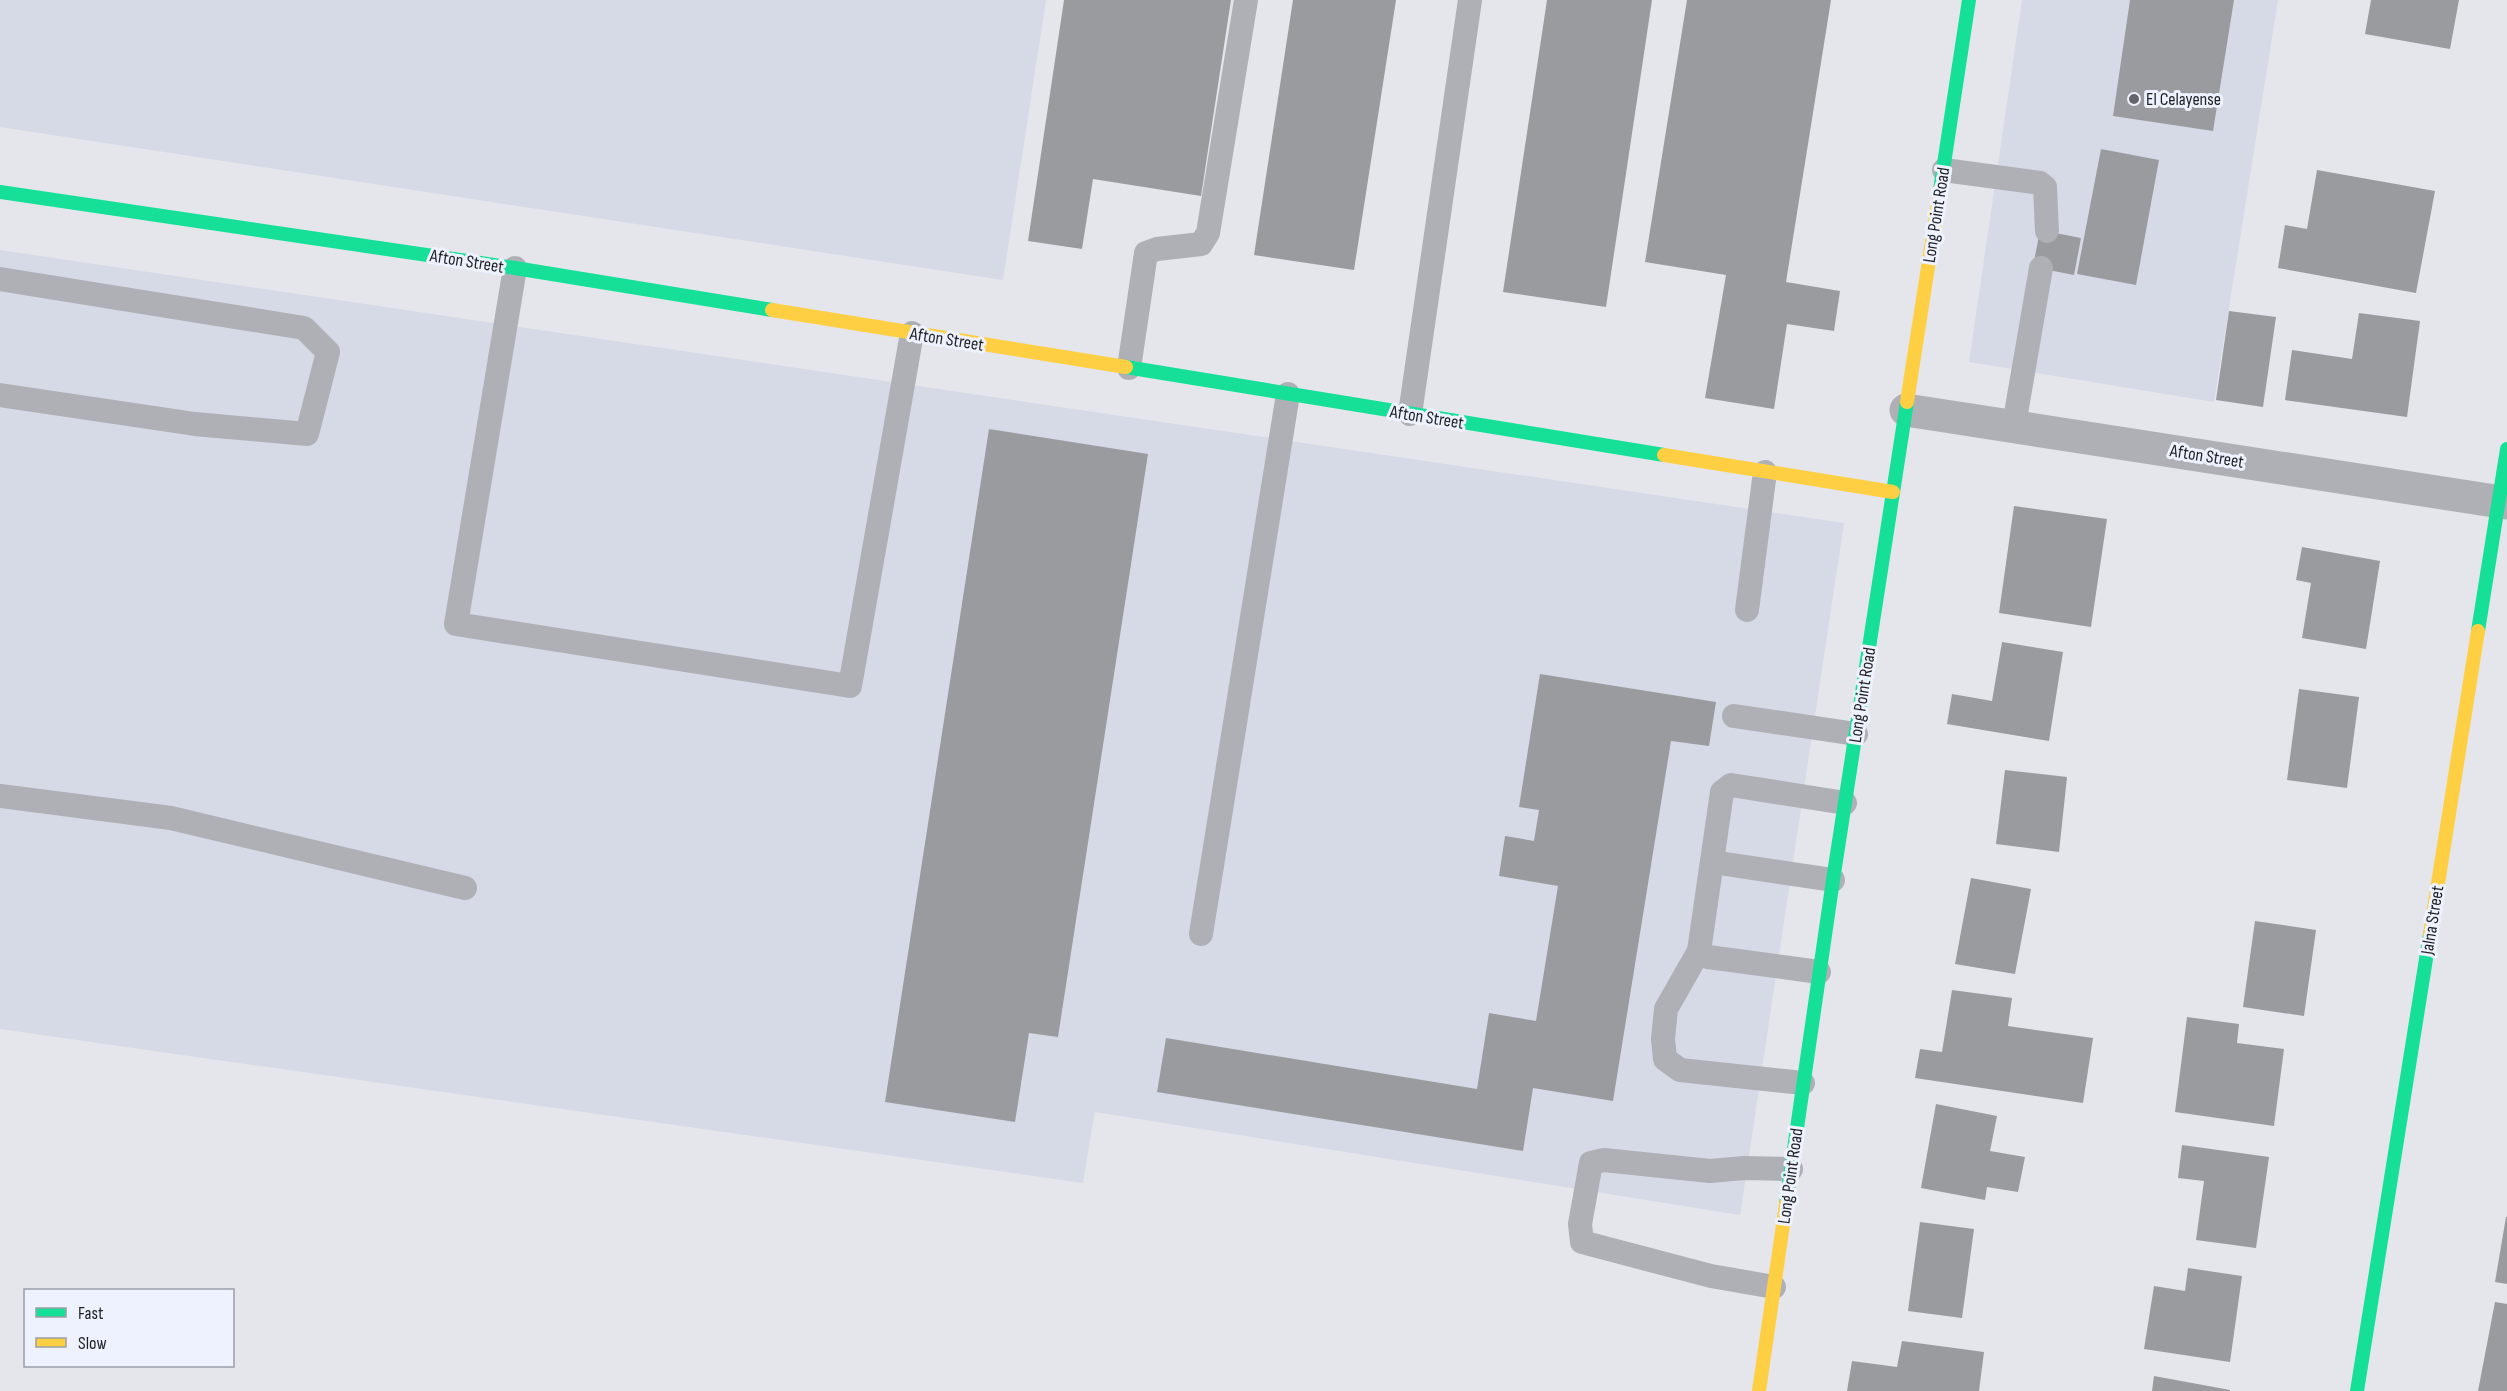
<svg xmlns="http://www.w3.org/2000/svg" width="2507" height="1391" viewBox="0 0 2507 1391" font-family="'Sofia Sans Condensed',sans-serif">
<rect width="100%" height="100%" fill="#e4e6ec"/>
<g fill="#d6dae7">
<path d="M0,0H1046L1003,280L0,127Z"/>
<path d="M2022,0H2278L2214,402L1969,362Z"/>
<path d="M0,250L1844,523L1740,1215L1095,1112L1083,1183L0,1029Z"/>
</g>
<g fill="#999b9f">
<path d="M1064,0H1231L1201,196L1093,179L1082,249L1028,241Z"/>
<path d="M1293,0H1396L1354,270L1254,255Z"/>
<path d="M1547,0H1652L1606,307L1503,292Z"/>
<path d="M1687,0H1831L1786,282L1840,291L1834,331L1787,324L1774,409L1705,398L1726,275L1645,262Z"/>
<path d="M2130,0H2234L2213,131L2113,116Z"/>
<path d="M2371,0H2459L2450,49L2365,34Z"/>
<path d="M2101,149L2159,160L2136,285L2077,274Z"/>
<path d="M2317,170L2435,191L2416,293L2278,268L2285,225L2307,229Z"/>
<path d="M2040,230L2081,238L2074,275L2033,267Z"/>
<path d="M2229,311L2276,317L2263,407L2216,400Z"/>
<path d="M2359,313L2420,321L2407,417L2285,400L2292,350L2352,359Z"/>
<path d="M989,429L1148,454L1058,1037L1029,1033L1015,1122L885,1102Z"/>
<path d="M2014,506L2107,519L2091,627L1999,613Z"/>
<path d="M2302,547L2380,561L2366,649L2302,638L2311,583L2296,580Z"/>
<path d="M2002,642L2063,652L2049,741L1947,724L1952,694L1992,701Z"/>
<path d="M1540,674L1716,702L1709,746L1671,741L1613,1101L1533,1088L1523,1151L1157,1092L1166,1038L1477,1089L1489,1013L1536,1021L1558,886L1499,876L1505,836L1534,841L1539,810L1519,807Z"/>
<path d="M2299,689L2359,697L2347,788L2287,780Z"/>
<path d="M2005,770L2067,777L2059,852L1996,844Z"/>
<path d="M1971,878L2031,889L2015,974L1955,964Z"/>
<path d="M2255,921L2316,930L2304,1016L2243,1007Z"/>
<path d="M1952,990L2012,998L2008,1026L2093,1038L2083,1103L1915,1078L1920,1049L1942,1052Z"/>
<path d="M2187,1017L2239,1024L2237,1043L2284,1049L2274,1126L2175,1112Z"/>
<path d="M1936,1104L1997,1116L1990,1151L2025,1157L2018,1192L1987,1187L1985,1200L1921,1188Z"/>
<path d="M2182,1145L2269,1157L2256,1248L2196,1240L2204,1181L2178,1178Z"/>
<path d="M2506,1217H2507V1284L2495,1282Z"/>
<path d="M1920,1222L1974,1229L1962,1318L1908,1311Z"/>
<path d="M2188,1268L2242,1276L2230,1362L2144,1349L2154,1286L2185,1291Z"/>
<path d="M2495,1302L2507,1304V1391H2478Z"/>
<path d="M1902,1341L1984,1352L1979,1391H1847L1852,1361L1897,1367Z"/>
<path d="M2154,1376L2230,1390V1391H2152Z"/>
</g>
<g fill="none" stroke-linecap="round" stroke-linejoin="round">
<g stroke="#aeb0b6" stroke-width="24">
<path d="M1944,170L2040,183L2045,187L2047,231"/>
<path d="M515,268L456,624L850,686L912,333"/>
<path d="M0,279L304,328L328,352L307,434L195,424L0,395"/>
<path d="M1129,368L1146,253L1157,249L1201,244L1208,233L1246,0"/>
<path d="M1410,414L1470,0"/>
<path d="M2014,425L2041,268"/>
<path d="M1747,610L1765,472"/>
<path d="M1734,716L1856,734"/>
<path d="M0,796L171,818L465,888"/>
<path d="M1712,862L1833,880"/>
<path d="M1201,934L1288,394"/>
<path d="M1699,951L1666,1009L1663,1039L1665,1059L1680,1070L1803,1083"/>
<path d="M1819,972L1708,957L1699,951L1722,792L1731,785L1845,803"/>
<path d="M1774,1287L1711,1276L1582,1242L1580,1224L1591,1163L1604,1160L1710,1171L1744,1168L1791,1169"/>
</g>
<path stroke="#aeb0b6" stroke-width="33" d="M1906,410L2507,503"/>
<g stroke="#16e098" stroke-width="14">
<path d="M1940,190L1969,0"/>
<path d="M0,192L515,268L772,310"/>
<path d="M1126,367L1664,455"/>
<path d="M2478,631L2507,449"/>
<path d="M1786,1204L1833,880L1907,402"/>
<path d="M2357,1391L2430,934"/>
</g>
<g stroke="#ffcf43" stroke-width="14">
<path d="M772,310L1126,367"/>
<path d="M1907,402L1940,190"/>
<path d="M1664,455L1893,492"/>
<path d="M2430,934L2478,631"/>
<path d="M1759,1391L1786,1204"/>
</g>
</g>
<circle fill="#64656a" stroke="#edf2fe" stroke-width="2" cx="2134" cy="99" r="6"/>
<g text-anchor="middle" stroke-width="6" stroke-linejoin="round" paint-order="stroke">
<g font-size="18" fill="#1f2024" stroke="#edf2fe" text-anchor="start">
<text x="2146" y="105">El Celayense</text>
</g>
<g font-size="18" fill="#1f2024" stroke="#edf2fe">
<text transform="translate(1936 215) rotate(-81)" y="6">Long Point Road</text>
<text transform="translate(467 261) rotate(9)" y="6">Afton Street</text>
<text transform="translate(947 339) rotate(9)" y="6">Afton Street</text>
<text transform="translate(1427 417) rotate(9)" y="6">Afton Street</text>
<text transform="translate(2207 456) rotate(9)" y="6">Afton Street</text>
<text transform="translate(1862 695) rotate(-81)" y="6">Long Point Road</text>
<text transform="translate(2432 920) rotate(-81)" y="6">Jalna Street</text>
<text transform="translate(1790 1176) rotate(-82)" y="6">Long Point Road</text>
</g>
</g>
<rect x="24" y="1289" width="210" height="78" fill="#edf2fe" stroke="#9b9ea7" stroke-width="1.5"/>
<rect x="36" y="1308" width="30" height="9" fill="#16e098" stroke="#9b9ea7" stroke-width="1.5"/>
<text x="78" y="1319" font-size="18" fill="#1f2024">Fast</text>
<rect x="36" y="1338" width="30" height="9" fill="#ffcf43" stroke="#9b9ea7" stroke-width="1.5"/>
<text x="78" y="1349" font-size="18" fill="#1f2024">Slow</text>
</svg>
